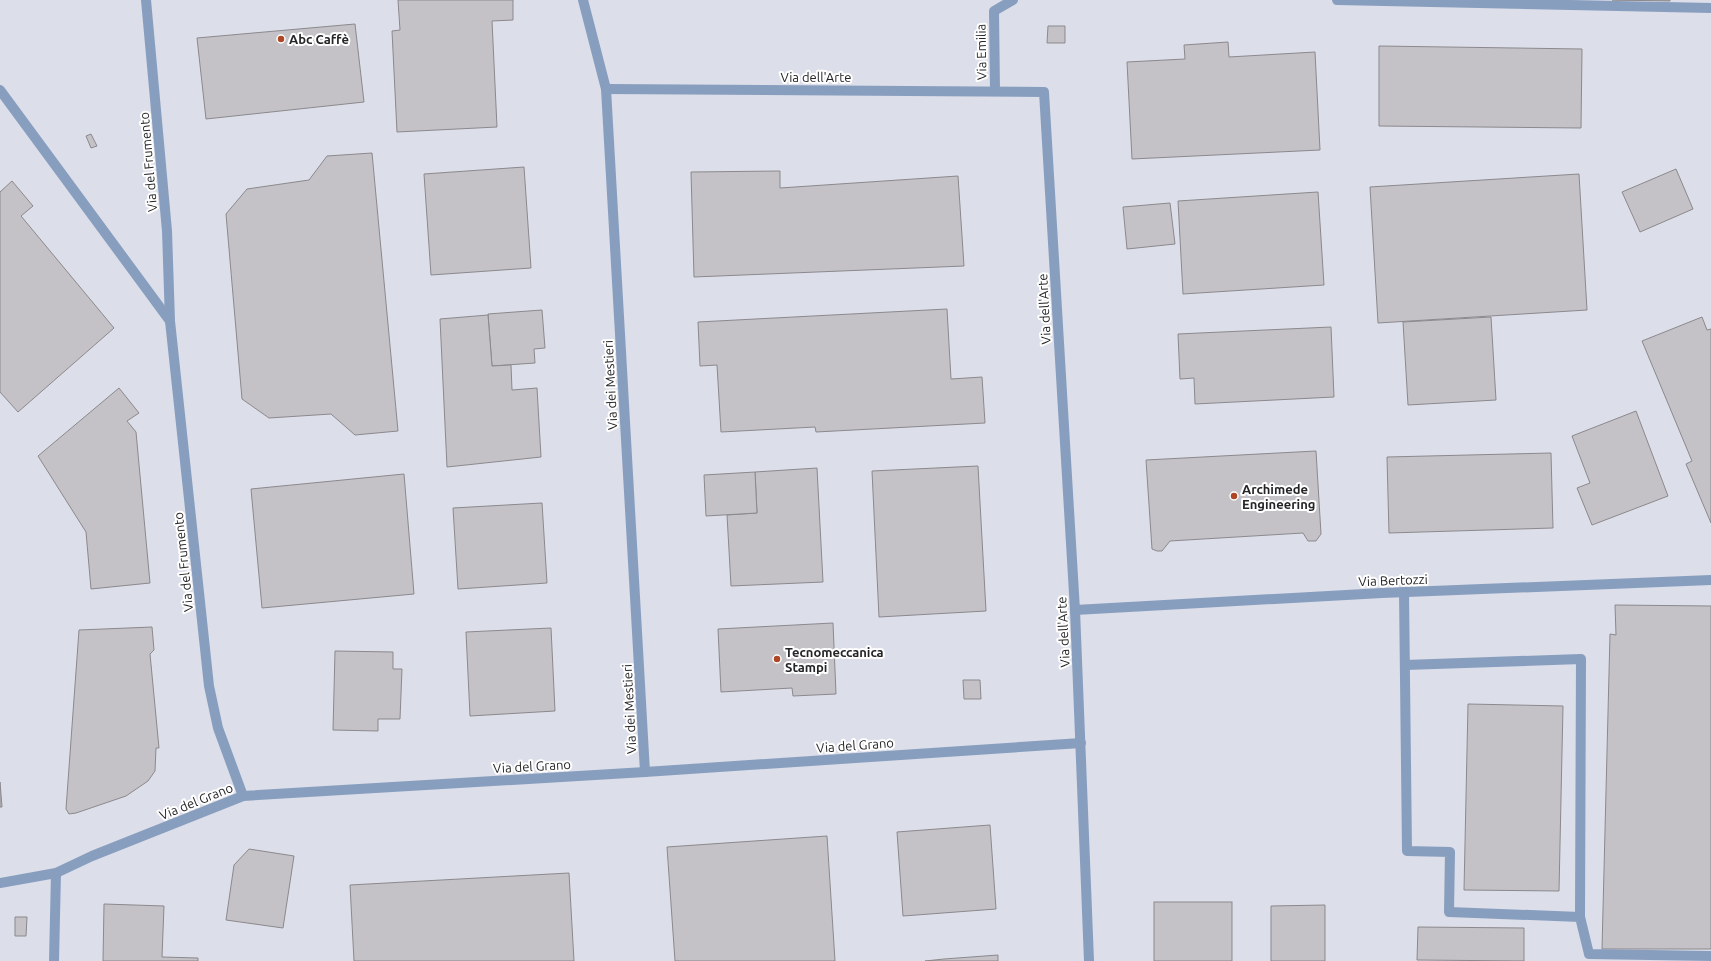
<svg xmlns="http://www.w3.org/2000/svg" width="1711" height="961" viewBox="0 0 1711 961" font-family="Ubuntu,sans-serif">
<rect width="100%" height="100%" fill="#ebebef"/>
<rect fill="#dcdee9" x="0" y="0" width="1711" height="961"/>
<g fill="#c4c2c6" stroke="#8b898d">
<path d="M398,0H513V20L492,21L497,127L397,132L392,31L400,30Z"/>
<path d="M1612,0H1670V1Z"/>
<path d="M355,24L364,102L206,119L197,38Z"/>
<path d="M1048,26H1065V43H1047Z"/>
<path d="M1228,42L1229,57L1315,52L1320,150L1132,159L1127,62L1185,59L1184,45Z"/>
<path d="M1379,46L1582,49L1581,128L1379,126Z"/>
<path d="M91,134L97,146L91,148L86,136Z"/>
<path d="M372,153L398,431L355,435L331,414L269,418L242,399L226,214L247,189L309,180L327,156Z"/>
<path d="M524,167L531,268L431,275L424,174Z"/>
<path d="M1676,169L1693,209L1640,232L1622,192Z"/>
<path d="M780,171V188L958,176L964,266L694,277L691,172Z"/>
<path d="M1579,174L1587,310L1378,323L1370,187Z"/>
<path d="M12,181L33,206L21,216L114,328L18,412L0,392V192Z"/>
<path d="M1318,192L1324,285L1183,294L1178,201Z"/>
<path d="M1170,203L1175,244L1127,249L1123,207Z"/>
<path d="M947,309L951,379L982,377L985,423L816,432L815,427L721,432L717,365L700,366L698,322Z"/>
<path d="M542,310L545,348L534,349L535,363L492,366L488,314Z"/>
<path d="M488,315L492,366L511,365L512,390L537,388L541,457L447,467L440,319Z"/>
<path d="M1491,317L1496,400L1408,405L1403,322Z"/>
<path d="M1702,317L1707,330L1711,329V523L1686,464L1692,461L1642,341Z"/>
<path d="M1331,327L1334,397L1195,404L1194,378L1180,379L1178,334Z"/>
<path d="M119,388L139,413L127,421L136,432L150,583L91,589L86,532L38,456Z"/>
<path d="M1636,411L1668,496L1592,525L1577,488L1590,483L1572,436Z"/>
<path d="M1316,451L1321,534L1316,541H1308L1303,533L1170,541L1162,551H1157L1152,549L1146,460Z"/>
<path d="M1551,453L1553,528L1389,533L1387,457Z"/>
<path d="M978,466L986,611L879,617L872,471Z"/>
<path d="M817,468L823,582L731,586L727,515L757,513L755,472Z"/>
<path d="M755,472L757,513L706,516L704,475Z"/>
<path d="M404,474L414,594L262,608L251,489Z"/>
<path d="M542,503L547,583L458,589L453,508Z"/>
<path d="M1615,605L1711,606V949H1602L1610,634L1616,635Z"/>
<path d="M833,623L836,694L793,696L792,688L721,692L718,629Z"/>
<path d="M152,627L154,650L150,654L159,748H156L155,771L148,781L126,796L76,813L69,814L66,809L79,630Z"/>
<path d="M551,628L555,711L470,716L466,632Z"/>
<path d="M335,651L393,652V669H402L400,719H378V731L333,730Z"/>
<path d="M963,680H980L981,699H964Z"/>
<path d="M1468,704L1563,706L1559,891L1464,890Z"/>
<path d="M0,782L2,807H0Z"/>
<path d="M990,825L996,909L903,916L897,832Z"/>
<path d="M827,836L835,961H675L667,847Z"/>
<path d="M249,849L294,856L283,928L226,920L234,865Z"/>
<path d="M569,873L574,961H354L350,885Z"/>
<rect x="1154" y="902" width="78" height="59"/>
<path d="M104,904L164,906L162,957L198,958V961H103Z"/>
<path d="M1325,905V961H1271V906Z"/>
<path d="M15,917H27L26,936H15Z"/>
<path d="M1418,927L1524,928V961L1417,960Z"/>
<path d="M998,955V961H925L944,959Z"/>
</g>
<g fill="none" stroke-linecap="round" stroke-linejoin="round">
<g stroke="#889ebe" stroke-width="10">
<path d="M1404,592L1407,851L1450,852L1449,912L1580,917L1589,954L1711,956"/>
<path d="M1405,665L1581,659L1580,917"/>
</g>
<g stroke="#889ebe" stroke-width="10">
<path d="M146,0L167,231L170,321L209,686L218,728L243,796"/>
<path d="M583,0L606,89L645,772"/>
<path d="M1337,0L1711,8"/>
<path d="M606,89L1044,92L1075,610L1089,961"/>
<path d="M0,90L170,321"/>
<path d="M995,91L994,11L1013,0"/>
<path d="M1075,610L1382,593L1711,580"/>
<path d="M0,883L56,873L92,856L243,796L645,772L1081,743"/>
<path d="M54,961L56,873"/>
</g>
</g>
<g fill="#ae4725" stroke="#fff" stroke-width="1.5">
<circle cx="281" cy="39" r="4"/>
<circle cx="1234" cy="496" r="4"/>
<circle cx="777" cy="659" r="4"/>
</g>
<g text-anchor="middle" stroke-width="4" stroke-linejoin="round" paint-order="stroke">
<g font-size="13" font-weight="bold" fill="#252527" stroke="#fff" text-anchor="start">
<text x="289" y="44">Abc Caffè</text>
<text x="1242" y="494">Archimede<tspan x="1242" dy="15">Engineering</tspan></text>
<text x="785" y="657">Tecnomeccanica<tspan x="785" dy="15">Stampi</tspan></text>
</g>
<g font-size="13" fill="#252527" stroke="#fff">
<text transform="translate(981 52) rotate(-91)" y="5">Via Emilia</text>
<text x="816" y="82">Via dell'Arte</text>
<text transform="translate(148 162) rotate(-95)" y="5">Via del Frumento</text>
<text transform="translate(1044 309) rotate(-93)" y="5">Via dell'Arte</text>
<text transform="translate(610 385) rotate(-93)" y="5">Via dei Mestieri</text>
<text transform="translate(183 562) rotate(-96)" y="5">Via del Frumento</text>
<text transform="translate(1393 580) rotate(-2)" y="5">Via Bertozzi</text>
<text transform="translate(1063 632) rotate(-93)" y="5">Via dell'Arte</text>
<text transform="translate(629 709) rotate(-93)" y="5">Via dei Mestieri</text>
<text transform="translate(855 745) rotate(-4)" y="5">Via del Grano</text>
<text transform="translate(532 766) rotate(-3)" y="5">Via del Grano</text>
<text transform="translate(196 801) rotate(-22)" y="5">Via del Grano</text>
</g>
</g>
</svg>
